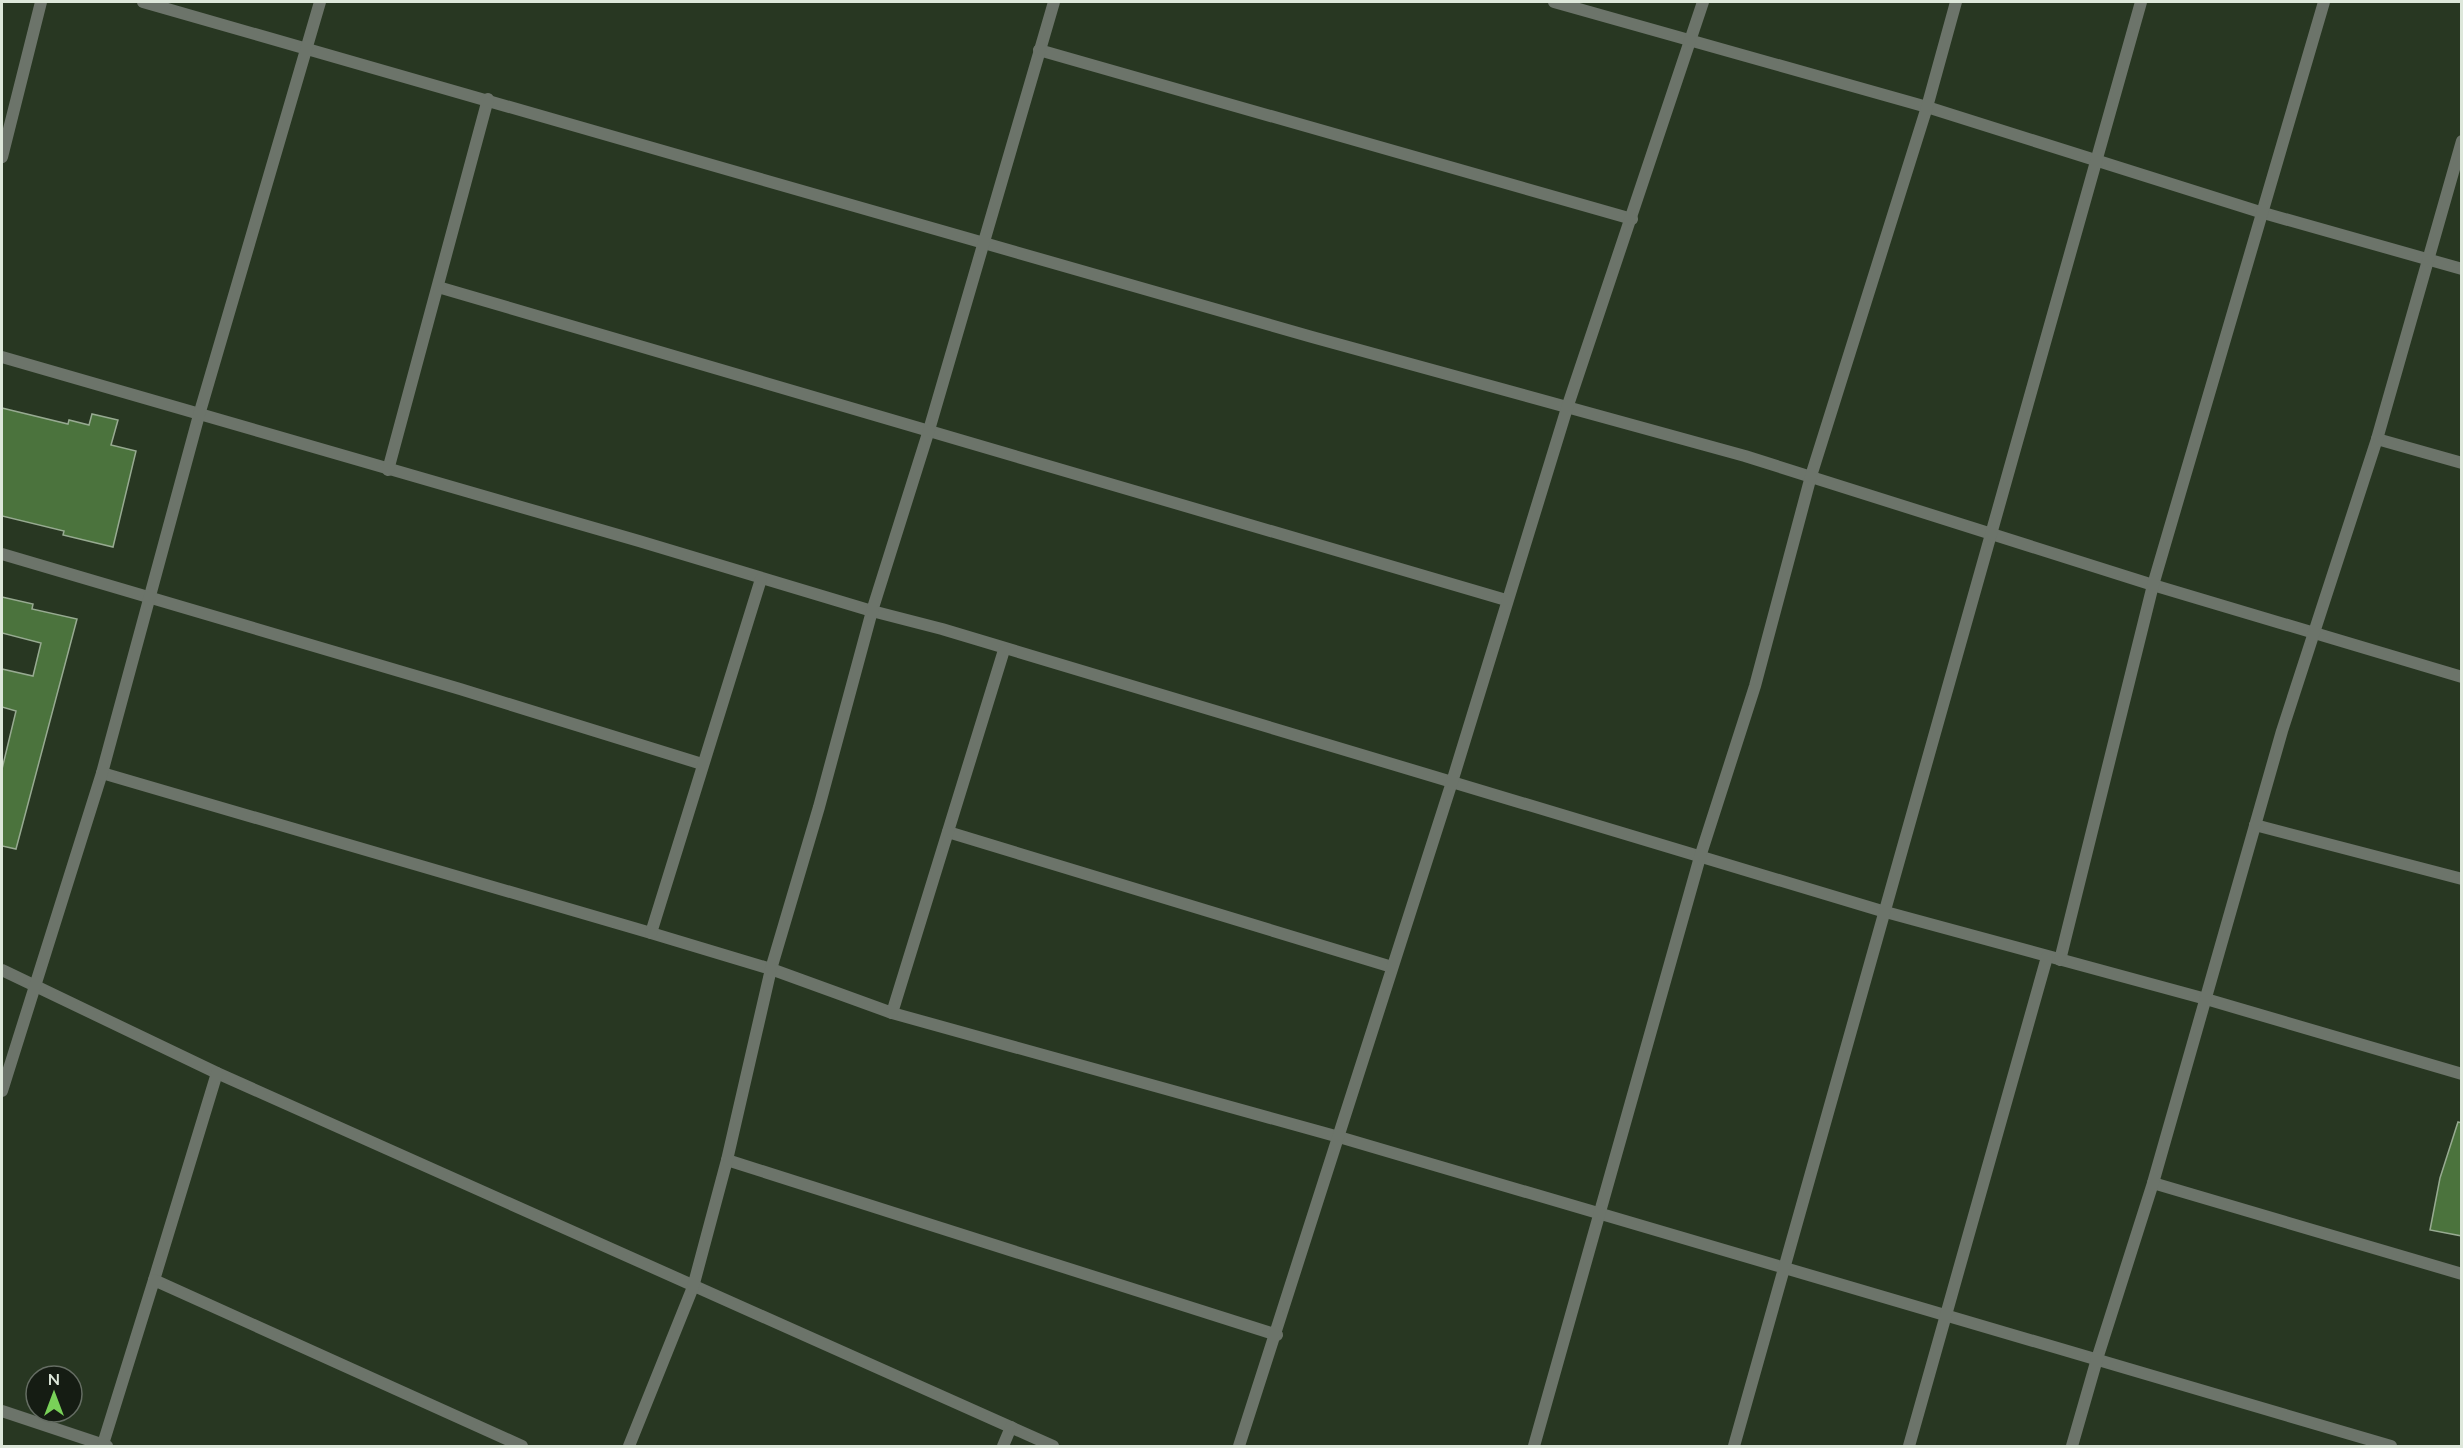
<svg xmlns="http://www.w3.org/2000/svg" width="2463" height="1448" viewBox="0 0 2463 1448" font-family="Lato,sans-serif">
<rect width="100%" height="100%" fill="#283722"/>
<g fill="#4b733d" stroke="#97aa91" stroke-width="1.5">
<path d="M2,408L68,424L69,420L89,425L92,414L118,420L111,445L136,451L113,547L63,535L64,531L2,516Z"/>
<path d="M2,597L33,604L32,609L77,619L16,849L2,846V769L16,711L2,707V669L33,676L41,643L2,633Z"/>
<path d="M2458,1122L2462,1123V1236L2430,1230L2440,1178Z"/>
</g>
<g fill="none" stroke-linecap="round" stroke-linejoin="round">
<g stroke="#6c746a" stroke-width="12">
<path d="M143,2L1312,337L1745,456L2153,585L2462,677"/>
<path d="M1554,2L1927,107L2260,212L2462,269"/>
<path d="M1039,50L1632,219"/>
<path d="M2,157L41,2"/>
<path d="M438,287L1506,600"/>
<path d="M2,357L639,541L872,611L942,629L1882,911L2206,999L2462,1074"/>
<path d="M2377,439L2462,463"/>
<path d="M388,470L488,99"/>
<path d="M2,554L460,689L702,764"/>
<path d="M102,773L651,933L771,969L892,1013L1339,1137L2391,1446"/>
<path d="M2255,825L2462,879"/>
<path d="M948,832L1392,967"/>
<path d="M651,933L761,579"/>
<path d="M2060,960L2153,585L2324,2"/>
<path d="M2,970L217,1073L1053,1446"/>
<path d="M892,1013L1004,650"/>
<path d="M2,1091L102,773L199,415L320,2"/>
<path d="M727,1160L1277,1335"/>
<path d="M2153,1183L2462,1274"/>
<path d="M154,1280L217,1073"/>
<path d="M2,1411L107,1446"/>
<path d="M103,1444L154,1280L522,1446"/>
<path d="M629,1446L693,1287L727,1160L771,969L819,807L872,611L929,430L1054,2"/>
<path d="M1003,1446L1011,1427"/>
<path d="M1239,1446L1452,782L1567,408L1703,2"/>
<path d="M1534,1446L1700,857L1755,686L1811,476L1927,107L1956,2"/>
<path d="M1734,1446L2141,2"/>
<path d="M1909,1446L2047,957"/>
<path d="M2072,1446L2097,1359L2153,1183L2282,731L2377,439L2462,141"/>
</g>
</g>
<rect width="2463" height="1448" fill="none" stroke="#dde7da" stroke-width="6"/>
<g transform="translate(54 1394)"><circle r="28" fill="#151c13" stroke="#656d63" stroke-width="1.5"/>
<path d="M0-4.5L10 22L0 15L-10 22Z" fill="#79d158"/>
<text y="-9" font-size="16" font-weight="bold" text-anchor="middle" fill="#dde7da">N</text>
</g>
</svg>
